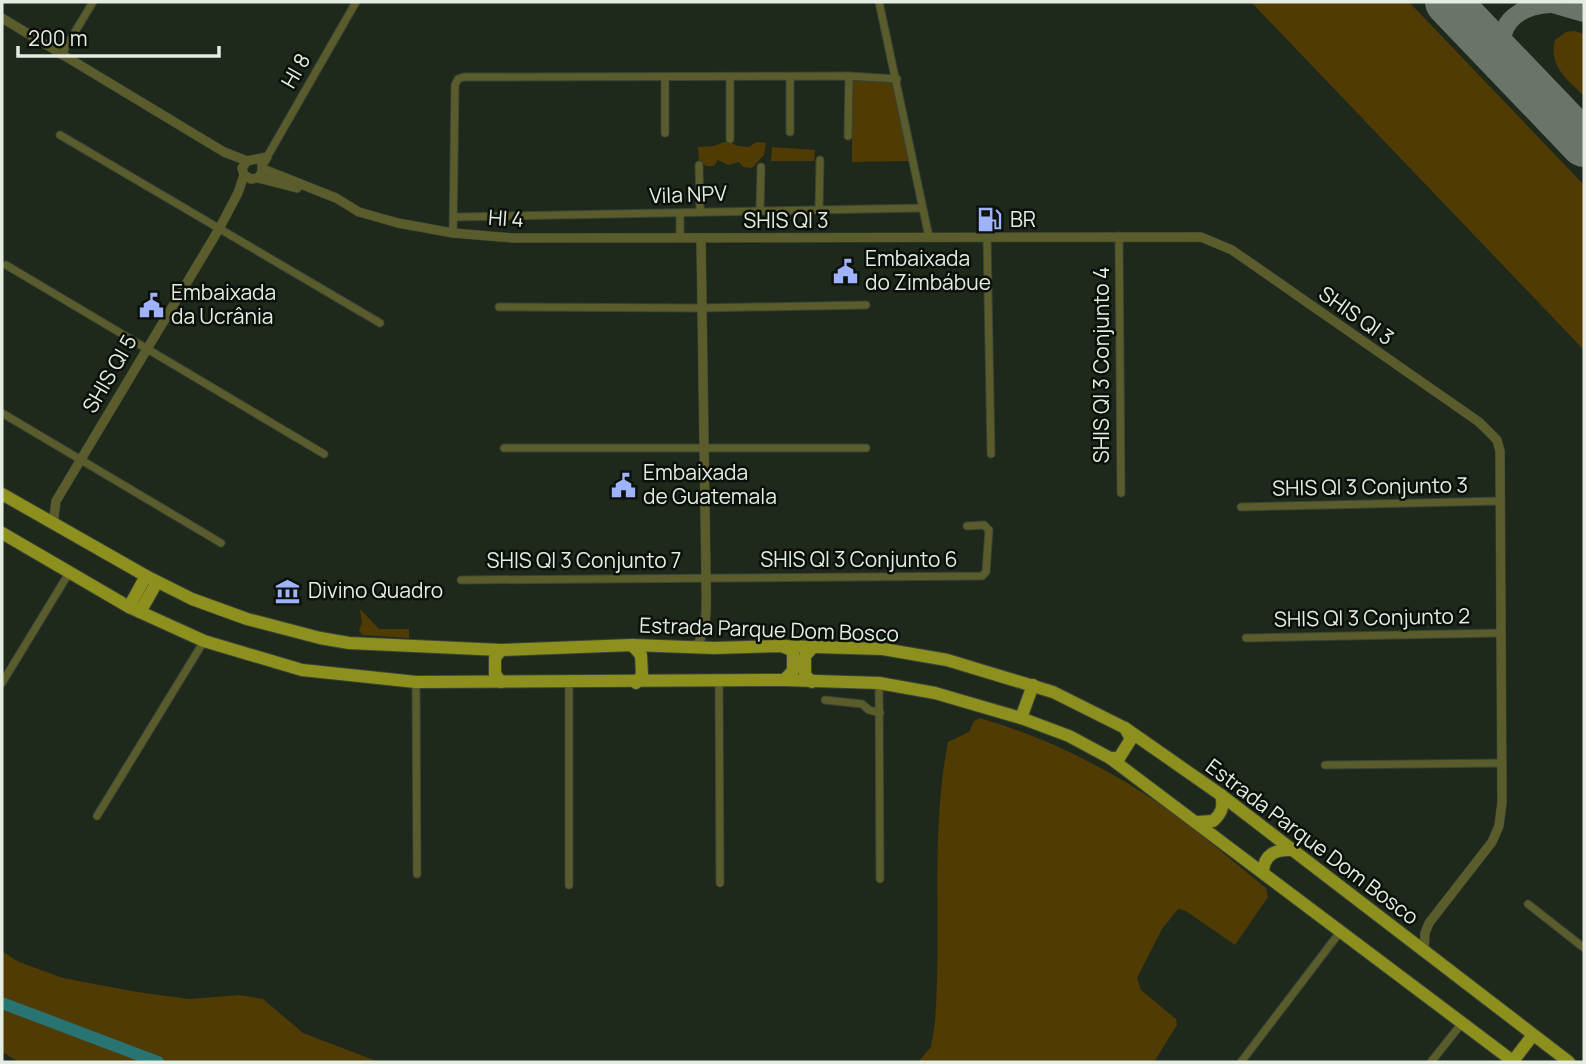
<svg xmlns="http://www.w3.org/2000/svg" width="1586" height="1064" viewBox="0 0 1586 1064" font-family="Manrope,sans-serif">
<rect width="100%" height="100%" fill="#1e291b"/>
<g fill="#503b04">
<path d="M1251,2H1409L1584,185V350Z"/>
<path d="M1574,31L1584,34V96C1568,80 1548,66 1555,40L1566,32Z"/>
<path d="M852,80L894,83L910,161L852,162Z"/>
<path d="M727,141L738,146L749,147L756,142L766,143L764,155L752,168L743,167L739,162L728,165L718,160L714,166H706L699,160L698,147L714,146Z"/>
<path d="M772,147L815,150L814,161H771Z"/>
<path d="M360,609L379,629H409V638L363,635L359,631L362,623Z"/>
<path d="M980,718C1045,737 1104,766 1160,804C1197,829 1231,860 1266,888L1268,897L1235,945L1186,911L1178,909L1162,929L1137,978L1141,990L1176,1019L1177,1025L1154,1062H918L931,1047L935,1022C942,930 930,833 948,742L969,732L974,721Z"/>
<path d="M2,951L19,962L63,978L137,992L189,999L239,995L263,999L303,1033L379,1062H19L2,1052Z"/>
</g>
<g fill="none" stroke-linecap="round" stroke-linejoin="round">
<path stroke="#277472" stroke-width="12" d="M2,1003L158,1062"/>
<g stroke="#6a7468" stroke-width="18">
<path d="M1546,2L1584,13"/>
<path d="M1524,81C1517,72 1508,64 1505,54C1493,22 1525,3 1553,4"/>
</g>
<path stroke="#6a7468" stroke-width="46" d="M1448,2L1584,144"/>
<defs>
<g id="minor">
<path d="M879,2L929,237"/>
<path d="M61,55L93,2"/>
<path d="M665,77V133"/>
<path d="M790,77V132"/>
<path d="M60,135L380,323"/>
<path d="M848,136L849,76"/>
<path d="M730,139V78"/>
<path d="M267,157L356,2"/>
<path d="M699,165L700,212"/>
<path d="M819,208L820,160"/>
<path d="M760,210L761,167"/>
<path d="M680,214V238"/>
<path d="M455,217L922,208"/>
<path d="M453,233L455,85L458,79L464,77L849,76L897,79"/>
<path d="M987,236L991,454"/>
<path d="M1119,236L1121,493"/>
<path d="M6,265L324,454"/>
<path d="M499,307L701,308L866,305"/>
<path d="M2,413L221,543"/>
<path d="M504,448H866"/>
<path d="M1241,507L1501,501"/>
<path d="M461,580L982,576L986,572L989,530L984,525L967,526"/>
<path d="M1246,638L1500,633"/>
<path d="M719,681L720,883"/>
<path d="M416,682L417,874"/>
<path d="M569,682V885"/>
<path d="M2,683L69,573"/>
<path d="M879,683L880,879"/>
<path d="M825,700L862,704L869,710L880,713"/>
<path d="M1325,765L1502,763"/>
<path d="M97,816L204,641"/>
<path d="M1528,904L1584,948"/>
<path d="M1241,1062L1340,932"/>
<path d="M1431,1062L1462,1023"/>
</g>
<g id="tertiary">
<path d="M2,18L224,152L247,161"/>
<path d="M267,157L262,165V172L258,178L251,179L244,175L242,168L247,161Z"/>
<path d="M263,169L336,198L359,212L398,223L453,233L512,238L1201,237L1232,250L1479,422L1497,440L1500,451L1502,802L1499,826L1492,842L1429,923L1425,933L1424,952"/>
<path d="M258,178L297,188"/>
<path d="M53,524L56,501L219,229L238,193L244,175"/>
<path d="M696,647C709,628 706,601 706,578L701,238"/>
</g>
<g id="primary">
<path d="M2,494L146,576L192,599L247,619L320,638L349,643L501,650L632,645L714,648L782,646L883,649L947,660L1053,692L1125,728L1221,795L1569,1062"/>
<path d="M2,533L129,607L204,641L302,670L416,682L784,680L879,683L935,693L1021,718L1069,736L1110,758L1514,1062"/>
<path d="M129,607L146,576"/>
<path d="M140,612L157,582"/>
<path d="M632,645L641,655L642,675L636,683"/>
<path d="M782,646L793,651V671L784,680"/>
<path d="M501,682L495,674V658L501,650"/>
<path d="M812,682L805,675V656L813,647"/>
<path d="M1021,718L1033,685"/>
<path d="M1110,758H1119L1131,739L1125,728"/>
<path d="M1198,822L1213,821C1222,813 1224,806 1221,795"/>
<path d="M1263,872C1264,854 1276,849 1292,850"/>
<path d="M1513,1061L1533,1035"/>
</g>
</defs>
<use href="#minor" stroke="#3a4437" stroke-width="9"/>
<use href="#tertiary" stroke="#3a4437" stroke-width="10"/>
<use href="#primary" stroke="#3a4437" stroke-width="14"/>
<use href="#minor" stroke="#5a5c2c" stroke-width="7"/>
<use href="#tertiary" stroke="#5a5c2c" stroke-width="9"/>
<use href="#primary" stroke="#8e901d" stroke-width="12"/>
</g>
<defs>
<symbol id="fuel-bare" viewBox="-9 -9 18 18"><path d="M-5.5-6h7V0h2V4h1.3V-2.5L3-4.5l.8-.8L6-3V5H2.5V1h-1V6h-7ZM-4.2-4.7v3.2H.2V-4.7Z" fill="#9fb3fd" stroke="#0b100a" stroke-width="2.5" paint-order="stroke"/></symbol>
<symbol id="civic-bare" viewBox="-9 -9 18 18"><path d="M-.6-6.5H3V-4.5H.6V-3L4-1V1h2V6H-6V1h2V-1L-.6-3ZM-1.2 2.5V6h2.4V2.5Z" fill="#9fb3fd" stroke="#0b100a" stroke-width="2.5" paint-order="stroke"/></symbol>
<symbol id="museum-bare" viewBox="-9 -9 18 18"><path d="M0-6L6-3V-2H-6V-3ZM-5-1h2V3h-2ZM-1-1h2V3h-2ZM3-1h2V3H3ZM-6 4H6V6H-6Z" fill="#9fb3fd" stroke="#0b100a" stroke-width="2.5" paint-order="stroke"/></symbol>
</defs>
<g fill-rule="evenodd">
<use href="#fuel-bare" x="972" y="202" width="35" height="35"/>
<use href="#civic-bare" x="828" y="254" width="35" height="35"/>
<use href="#civic-bare" x="134" y="288" width="35" height="35"/>
<use href="#civic-bare" x="606" y="468" width="35" height="35"/>
<use href="#museum-bare" x="270" y="574" width="35" height="35"/>
</g>
<g text-anchor="middle" stroke-width="5" stroke-linejoin="round" paint-order="stroke">
<g font-size="21" fill="#e5ece2" stroke="#0b100a">
<text transform="translate(296 71) rotate(-60)" y="7">HI 8</text>
<text transform="translate(688 195) rotate(-2)" y="7">Vila NPV</text>
<text transform="translate(506 219) rotate(4)" y="7">HI 4</text>
<text x="786" y="228">SHIS QI 3</text>
<text transform="translate(1356 316) rotate(35)" y="7">SHIS QI 3</text>
<text transform="translate(1102 365) rotate(-90)" y="7">SHIS QI 3 Conjunto 4</text>
<text transform="translate(110 374) rotate(-60)" y="7">SHIS QI 5</text>
<text transform="translate(1370 487) rotate(-1)" y="7">SHIS QI 3 Conjunto 3</text>
<text x="859" y="567">SHIS QI 3 Conjunto 6</text>
<text x="584" y="568">SHIS QI 3 Conjunto 7</text>
<text transform="translate(1372 618) rotate(-1)" y="7">SHIS QI 3 Conjunto 2</text>
<text transform="translate(769 630) rotate(2)" y="7">Estrada Parque Dom Bosco</text>
<text transform="translate(1312 842) rotate(37)" y="7">Estrada Parque Dom Bosco</text>
</g>
<g font-size="21" fill="#e5ece2" stroke="#0b100a" text-anchor="start">
<text x="1010" y="227">BR</text>
<text x="865" y="266">Embaixada<tspan x="865" dy="24">do Zimbábue</tspan></text>
<text x="171" y="300">Embaixada<tspan x="171" dy="24">da Ucrânia</tspan></text>
<text x="643" y="480">Embaixada<tspan x="643" dy="24">de Guatemala</tspan></text>
<text x="308" y="598">Divino Quadro</text>
</g>
</g>
<rect width="1586" height="1064" fill="none" stroke="#e5ece2" stroke-width="7"/>
<path d="M18 46v10h201v-10" fill="none" stroke="#e5ece2" stroke-width="3.5"/>
<text x="28" y="46" font-size="21" fill="#e5ece2" stroke="#0b100a" stroke-width="5" paint-order="stroke">200 m</text>
</svg>
